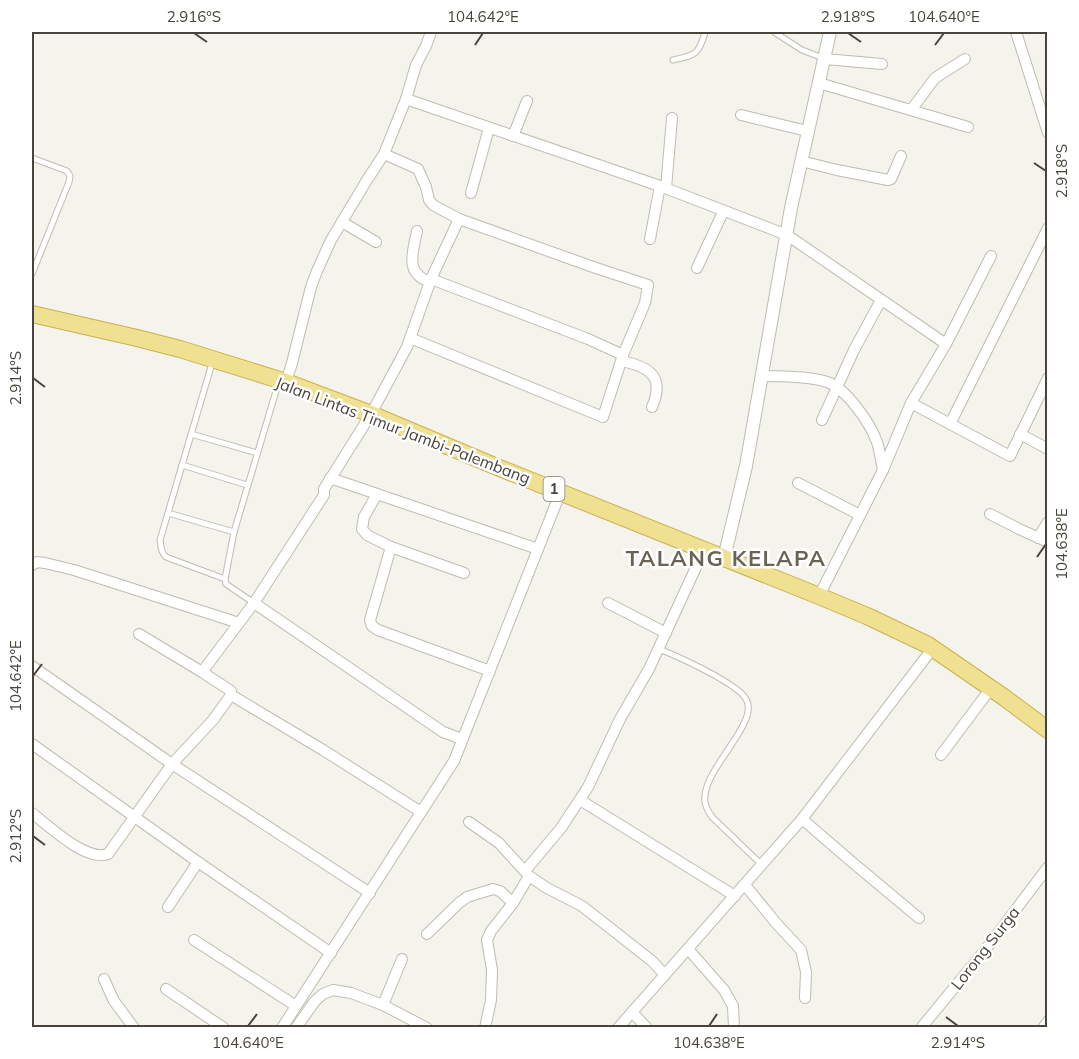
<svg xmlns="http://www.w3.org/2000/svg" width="1079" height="1059" viewBox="0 0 1079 1059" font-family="Mulish,sans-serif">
<rect width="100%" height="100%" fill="#f4f3ec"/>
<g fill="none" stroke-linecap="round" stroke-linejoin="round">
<defs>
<g id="service">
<path d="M774,32L802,50L823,58"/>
<path d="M673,60C695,55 699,55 705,32"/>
<path d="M32,158L67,171L70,176L69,182L32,274"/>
<path d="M213,360L160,540C161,547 161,552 166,557L225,579"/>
<path d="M191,434L257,453"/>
<path d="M182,465L247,485"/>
<path d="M168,513L234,532"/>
<path d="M254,603L226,584L225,579L234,532L279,381"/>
<path d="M659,649C677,656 737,683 746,699C761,723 700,771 705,802C706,808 709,813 713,818L762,865"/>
<path d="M1040,1028L1048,1017"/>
</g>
<g id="minor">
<path d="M1016,32L1048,133"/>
<path d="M825,59L882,64"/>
<path d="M819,83L968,127"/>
<path d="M406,99L660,186L650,239"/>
<path d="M911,110L935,78L965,59"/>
<path d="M741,115L807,131"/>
<path d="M513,136L527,101"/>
<path d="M801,161L837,170L888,180L891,179L901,156"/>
<path d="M660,186L787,235L946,344"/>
<path d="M666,188L672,118"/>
<path d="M471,193L489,128"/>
<path d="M342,222L376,242"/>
<path d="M417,231C413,252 404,273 430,282"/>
<path d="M697,268L723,212"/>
<path d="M431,279L588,339L623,355"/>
<path d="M410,338L603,417L623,355L645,303L648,285L596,268L459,219"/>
<path d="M622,361C650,367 665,377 652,407"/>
<path d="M762,376C780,376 810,376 827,382C847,389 870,423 877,442C880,451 881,461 883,470"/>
<path d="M286,382L292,363L311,287L317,271L331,240L367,180L384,154L406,99L416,65L426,46L431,32"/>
<path d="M911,403L946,344L991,256"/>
<path d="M822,420L854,350L881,300"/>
<path d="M950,424L1048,228"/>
<path d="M1020,434L1048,449"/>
<path d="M330,478L377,494L364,517L362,529L367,535L391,547L464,573"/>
<path d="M798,483L860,515"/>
<path d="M377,494L538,549"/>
<path d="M990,514L1019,529L1048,542"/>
<path d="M1038,538L1048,522"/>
<path d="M391,547L370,620L372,626L378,630L490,671"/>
<path d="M32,565L37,562L45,563L74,570L239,623"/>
<path d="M819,596L883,470L911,403L1010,456L1048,378"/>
<path d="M254,603L443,732L462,739"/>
<path d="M608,603L666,633"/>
<path d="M139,634L202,672"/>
<path d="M32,666L172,764L370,893"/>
<path d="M231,695L323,750L421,812"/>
<path d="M32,744L198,862L331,953"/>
<path d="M941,755L991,688"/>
<path d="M580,800L735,896"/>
<path d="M32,813C49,826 86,862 108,854L172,764L213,720L231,695V691L202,672L254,603L324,495V489L371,414L407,347L431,279L459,219L433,205L429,200L426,187L418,169L384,154"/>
<path d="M802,819L852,862L919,918"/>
<path d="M469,822L499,843L529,876L547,888L582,906L652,961L665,975"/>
<path d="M525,871L561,828L588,787L620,719L649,669L704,550"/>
<path d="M745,885L776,923L801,950L806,972L805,998"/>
<path d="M168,907L198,862"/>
<path d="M427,934L459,903L467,897L493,889L500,891L513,903"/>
<path d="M194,940L296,1006"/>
<path d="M688,949L724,990L733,1006L734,1028"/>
<path d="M104,979L114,1001L134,1028"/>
<path d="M166,989L224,1028"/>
<path d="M383,1005L402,959"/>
<path d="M632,1012L647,1028"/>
<path d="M282,1028L454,761L561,491"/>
<path d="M296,1028L315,1001L323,994L333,990L351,993L383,1005L427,1028"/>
<path d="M485,1028L491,1000L492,970L487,940L491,931L513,903L529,876"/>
<path d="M618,1028L802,819L933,648"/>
<path d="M921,1028L986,949L1048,867"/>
</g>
<path id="tertiary" d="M724,558L746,466L791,208L830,32"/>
<path id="trunk" d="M32,314L137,338L180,349L286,382L371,414L497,467L819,596L867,616L928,645L1005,698L1048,730"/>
</defs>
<use href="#service" stroke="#bfbcaf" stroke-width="7"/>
<use href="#minor" stroke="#bfbcaf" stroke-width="12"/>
<use href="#tertiary" stroke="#bfbcaf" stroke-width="14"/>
<use href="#trunk" stroke="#cbb04e" stroke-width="18"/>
<use href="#service" stroke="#fff" stroke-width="5"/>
<use href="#minor" stroke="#fff" stroke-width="10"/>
<use href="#tertiary" stroke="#fff" stroke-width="12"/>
<use href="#trunk" stroke="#f0e092" stroke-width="16"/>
</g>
<path fill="none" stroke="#48443a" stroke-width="2" d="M194,33L207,42M848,33L861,42M475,45L483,33M935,45L944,33M1034,163L1046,171M33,378L45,387M1037,557L1046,544M33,676L42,664M33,836L45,845M946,1017L958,1026M248,1026L257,1014M709,1026L717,1014"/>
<g text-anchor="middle" stroke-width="5" stroke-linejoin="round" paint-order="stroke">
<rect fill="#fff" stroke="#7f7c75" stroke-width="1.5" x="543.5" y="477" width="21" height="24" rx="4.5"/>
<g font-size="15" font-weight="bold" fill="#48443a">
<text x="554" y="494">1</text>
</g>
<g font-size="16" fill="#48443a" stroke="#fff">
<text transform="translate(403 430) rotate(21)" y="6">Jalan Lintas Timur Jambi-Palembang</text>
<text transform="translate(985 948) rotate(-52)" y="6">Lorong Surga</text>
</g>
<g font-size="22" font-weight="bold" letter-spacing="1.5" fill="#696353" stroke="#fff">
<text x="726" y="566">TALANG KELAPA</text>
</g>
</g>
<rect width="1079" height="1059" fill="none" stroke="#ffffff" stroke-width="66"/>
<rect x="33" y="33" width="1013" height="993" fill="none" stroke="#48443a" stroke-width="2"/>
<g font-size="15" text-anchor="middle" fill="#48443a">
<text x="194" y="22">2.916°S</text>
<text x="483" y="22">104.642°E</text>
<text x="848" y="22">2.918°S</text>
<text x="944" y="22">104.640°E</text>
<text transform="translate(1062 171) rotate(-90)" y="5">2.918°S</text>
<text transform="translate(16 378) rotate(-90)" y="5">2.914°S</text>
<text transform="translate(1062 544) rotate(-90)" y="5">104.638°E</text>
<text transform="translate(16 676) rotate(-90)" y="5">104.642°E</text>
<text transform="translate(16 836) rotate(-90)" y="5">2.912°S</text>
<text x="248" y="1048">104.640°E</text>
<text x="709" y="1048">104.638°E</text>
<text x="958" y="1048">2.914°S</text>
</g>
</svg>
